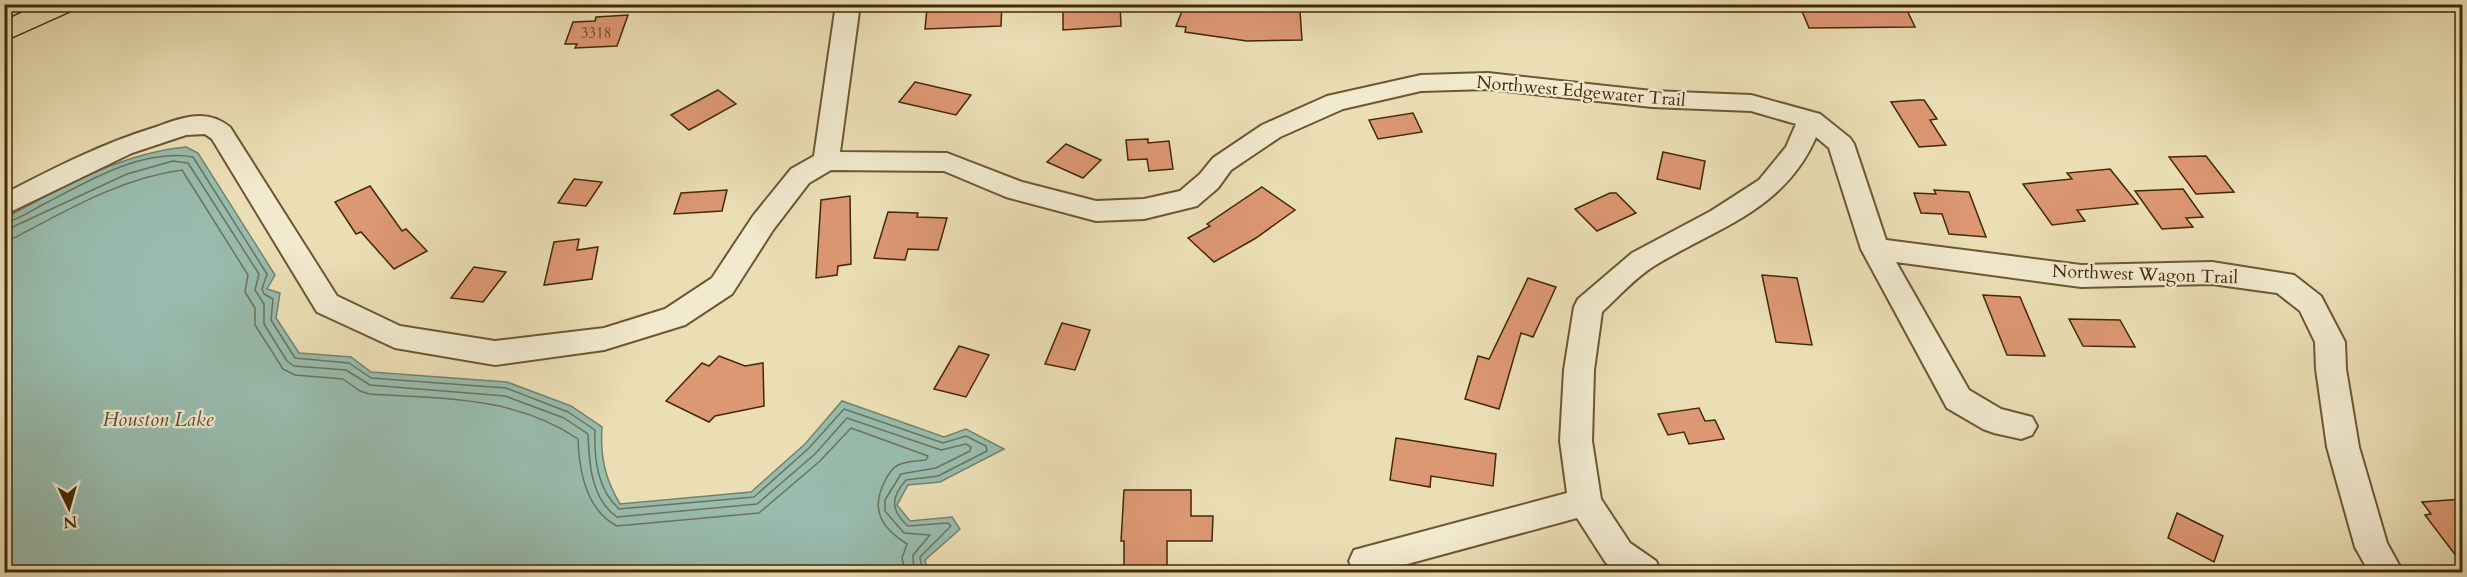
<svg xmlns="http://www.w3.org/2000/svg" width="2467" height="577" viewBox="0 0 2467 577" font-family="Cardo,serif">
<rect width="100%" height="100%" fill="#ebdeb5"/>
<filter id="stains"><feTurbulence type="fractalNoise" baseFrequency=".00333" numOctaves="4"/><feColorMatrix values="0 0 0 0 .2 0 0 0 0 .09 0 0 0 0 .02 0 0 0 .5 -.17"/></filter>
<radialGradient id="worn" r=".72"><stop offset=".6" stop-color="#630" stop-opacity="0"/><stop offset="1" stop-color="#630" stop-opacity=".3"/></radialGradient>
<path fill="#98bcae" stroke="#76826b" stroke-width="1.5" d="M186,147L198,153L275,275L267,289L280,293L276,318L299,353L351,357L371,372L507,382L571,406L602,427C600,456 605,479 620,504L751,492L805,444L842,401L944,437L966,429L1004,449L940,482L908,485L897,505L910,521L952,517L960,529L925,560L928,572H5V218C61,188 121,153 186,147Z"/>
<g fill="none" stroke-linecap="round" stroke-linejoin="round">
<g stroke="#6d735a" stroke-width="1.5">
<path d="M4,223C19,220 32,210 46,203C88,181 143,148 193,157L267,274L262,289L264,294L273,299L271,320L295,358L349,363L371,378L506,388L568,412L595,430C594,458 597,489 619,509L754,497L809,448L844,409L943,443L966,436L986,446L987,451L938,476L906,480C891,497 890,510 908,526L948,523L951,526L920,557L922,572"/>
<path d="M4,231L127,174L173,161L188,163L259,274L255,290L264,304V324L287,361L294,366L346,370L370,385L505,396L564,418L588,434C589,463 591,499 617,517L757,504L815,454L847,418L941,450L966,444L971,447L970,451L936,468L901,474L885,500V511L904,533L930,535L913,555L914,572"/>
<path d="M4,240L16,237C69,209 122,178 182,170L248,275L245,292L255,308V325L283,369L295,375L343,379L360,391L369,394C443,399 515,396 578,439C579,471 586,510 617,526L759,513L820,461L851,428L928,456L926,460C917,461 907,461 898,465C891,469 887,476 884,483C870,511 883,529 907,544L902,558L905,572"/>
</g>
</g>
<g fill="#dc9773" stroke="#422a06" stroke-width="1.5">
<path d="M959,4H1002L1001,26L925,29L927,8Z"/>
<path d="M1063,4H1120L1121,26L1063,30Z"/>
<path d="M1206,4L1258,11H1300L1302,40L1247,41L1185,32L1186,27L1176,26L1184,6L1203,9Z"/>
<path d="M1799,4H1904L1915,27L1809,28Z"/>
<path d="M628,15L617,46L575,48L577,44H565L573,22L595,21L596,17Z"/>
<path d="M915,82L971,95L956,115L899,102Z"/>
<path d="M718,90L736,104L689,130L671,115Z"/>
<path d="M1918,100H1924L1937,119L1930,120L1946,145L1919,147L1891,102Z"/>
<path d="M1413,113L1422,132L1378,139L1369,120Z"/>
<path d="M1148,139V143L1169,141L1173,169L1149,171L1147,159L1128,160L1126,140Z"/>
<path d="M1066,144L1101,160L1083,178L1047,162Z"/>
<path d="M1663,152L1705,161L1700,189L1657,179Z"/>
<path d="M2206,156L2234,192L2196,194L2169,157Z"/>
<path d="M2110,169L2138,204L2077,210L2085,221L2052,225L2023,184L2072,179L2067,173Z"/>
<path d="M574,179L602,182L586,206L558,203Z"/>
<path d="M370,186L402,231L406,229L427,251L394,269L361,232L356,234L335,202Z"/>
<path d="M1262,187L1295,210L1256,238L1214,262L1188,238L1210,226L1207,224Z"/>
<path d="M2183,189L2203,217L2186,218L2193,227L2162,229L2135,191Z"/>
<path d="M727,190L722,211L674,214L681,193Z"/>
<path d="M1934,190L1969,192L1986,237L1949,234L1942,214L1921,213L1914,193L1936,194Z"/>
<path d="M1610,193H1616L1636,213L1597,231L1575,209Z"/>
<path d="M850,196L851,264L838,266L837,275L816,278L821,200Z"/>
<path d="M888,212L918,213L917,217L947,218L938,250L908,249L905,260L874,258Z"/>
<path d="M579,239L577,250L598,247L592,279L544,285L554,242Z"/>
<path d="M474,267L506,272L483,302L451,298Z"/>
<path d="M1762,275L1797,278L1812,345L1776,342Z"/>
<path d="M1528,278L1556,287L1533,337L1521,333L1499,409L1465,399L1478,356L1489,359Z"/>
<path d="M1983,295L2020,297L2045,356L2007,355Z"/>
<path d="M2069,319L2120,320L2135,347L2083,346Z"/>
<path d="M1062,323L1090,330L1075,370L1045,364Z"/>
<path d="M959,346L989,355L966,397L934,389Z"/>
<path d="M719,356L745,366L763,363L764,406L715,416L709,422L666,401L702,363L709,366Z"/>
<path d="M1699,408L1705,421L1715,420L1724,439L1689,444L1684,432L1668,435L1658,414Z"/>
<path d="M1396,438L1496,454L1493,486L1431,476L1430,487L1390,480Z"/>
<path d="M1124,490H1191V516H1213L1212,541H1167V573H1124V541H1121Z"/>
<path d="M2463,499V565L2425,515L2431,514L2422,502Z"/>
<path d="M2177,513L2223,536L2214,562L2168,538Z"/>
</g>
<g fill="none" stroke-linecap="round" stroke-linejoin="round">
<defs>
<path id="street" d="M836,4H860L840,152L947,153L1022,182L1096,201L1144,199L1180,191L1200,174L1213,158L1262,125L1327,96L1421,75L1488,73L1652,91L1751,95L1820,114L1850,138L1854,144L1886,240L2081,265L2212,262L2294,275L2321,296L2345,342L2346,369L2359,447L2387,543L2403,572H2369L2355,547L2327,447L2316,369L2315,342L2300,311L2277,293L2212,284L2081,287L1896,262L1969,390L2001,409L2032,417L2037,426L2032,435L2021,439L1994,433L1983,429L1947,408L1861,249L1829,148L1816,137C1784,211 1716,228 1654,266C1635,278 1618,297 1602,312L1594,370L1592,441L1601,499L1630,543L1656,561L1661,572H1618L1606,563L1577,518L1378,572H1354L1349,561L1354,550L1567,493L1560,441L1564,370L1574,307L1578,299L1632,253L1711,211L1759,180L1786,147L1796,124L1751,111L1652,107L1488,89L1421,91L1343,109L1280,137L1231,170L1218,188L1197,206L1144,219L1096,221L1006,197L944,171L831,170L809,183L773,230L732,294L685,325L604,350L495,365L395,348L317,312L212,139L205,134L186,135L132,153L4,215V194C54,168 103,143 156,127C170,122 185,116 200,116C212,116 221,120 230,127L337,296L400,326L495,341L604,328L665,309L712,278L753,216L791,169L814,156Z"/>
<path id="highway" d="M40,4H76L73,10L4,41V21Z"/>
</defs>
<use href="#street" stroke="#6c5732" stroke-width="4"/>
<use href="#highway" stroke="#422a06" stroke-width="3"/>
<use href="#street" fill="#f2eacf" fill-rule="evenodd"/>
<use href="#highway" fill="#ebdeb5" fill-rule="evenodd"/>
</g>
<g text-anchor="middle" stroke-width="4.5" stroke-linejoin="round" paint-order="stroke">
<g font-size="15" fill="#684521">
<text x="596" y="38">3318</text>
</g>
<g font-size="18" fill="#422a06" stroke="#f2eacf">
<text transform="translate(1581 91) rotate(5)" y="6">Northwest Edgewater Trail</text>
<text transform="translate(2145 274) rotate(2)" y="6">Northwest Wagon Trail</text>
</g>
<g font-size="20" font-style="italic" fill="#584e30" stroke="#f2eacf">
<text x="158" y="426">Houston Lake</text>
</g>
</g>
<rect width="2467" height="577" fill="none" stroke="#ebdeb5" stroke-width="24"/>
<rect x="6" y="6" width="2455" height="565" fill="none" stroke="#422a06" stroke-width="3"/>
<rect x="12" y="12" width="2443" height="553" fill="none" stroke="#422a06" stroke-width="1.5"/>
<g transform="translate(69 508) rotate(175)" stroke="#f2eacf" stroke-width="4.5" paint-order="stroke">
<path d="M0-4.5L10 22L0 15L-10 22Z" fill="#422a06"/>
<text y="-9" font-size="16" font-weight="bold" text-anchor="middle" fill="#422a06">N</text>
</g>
<rect width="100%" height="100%" filter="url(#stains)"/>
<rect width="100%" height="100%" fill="url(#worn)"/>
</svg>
